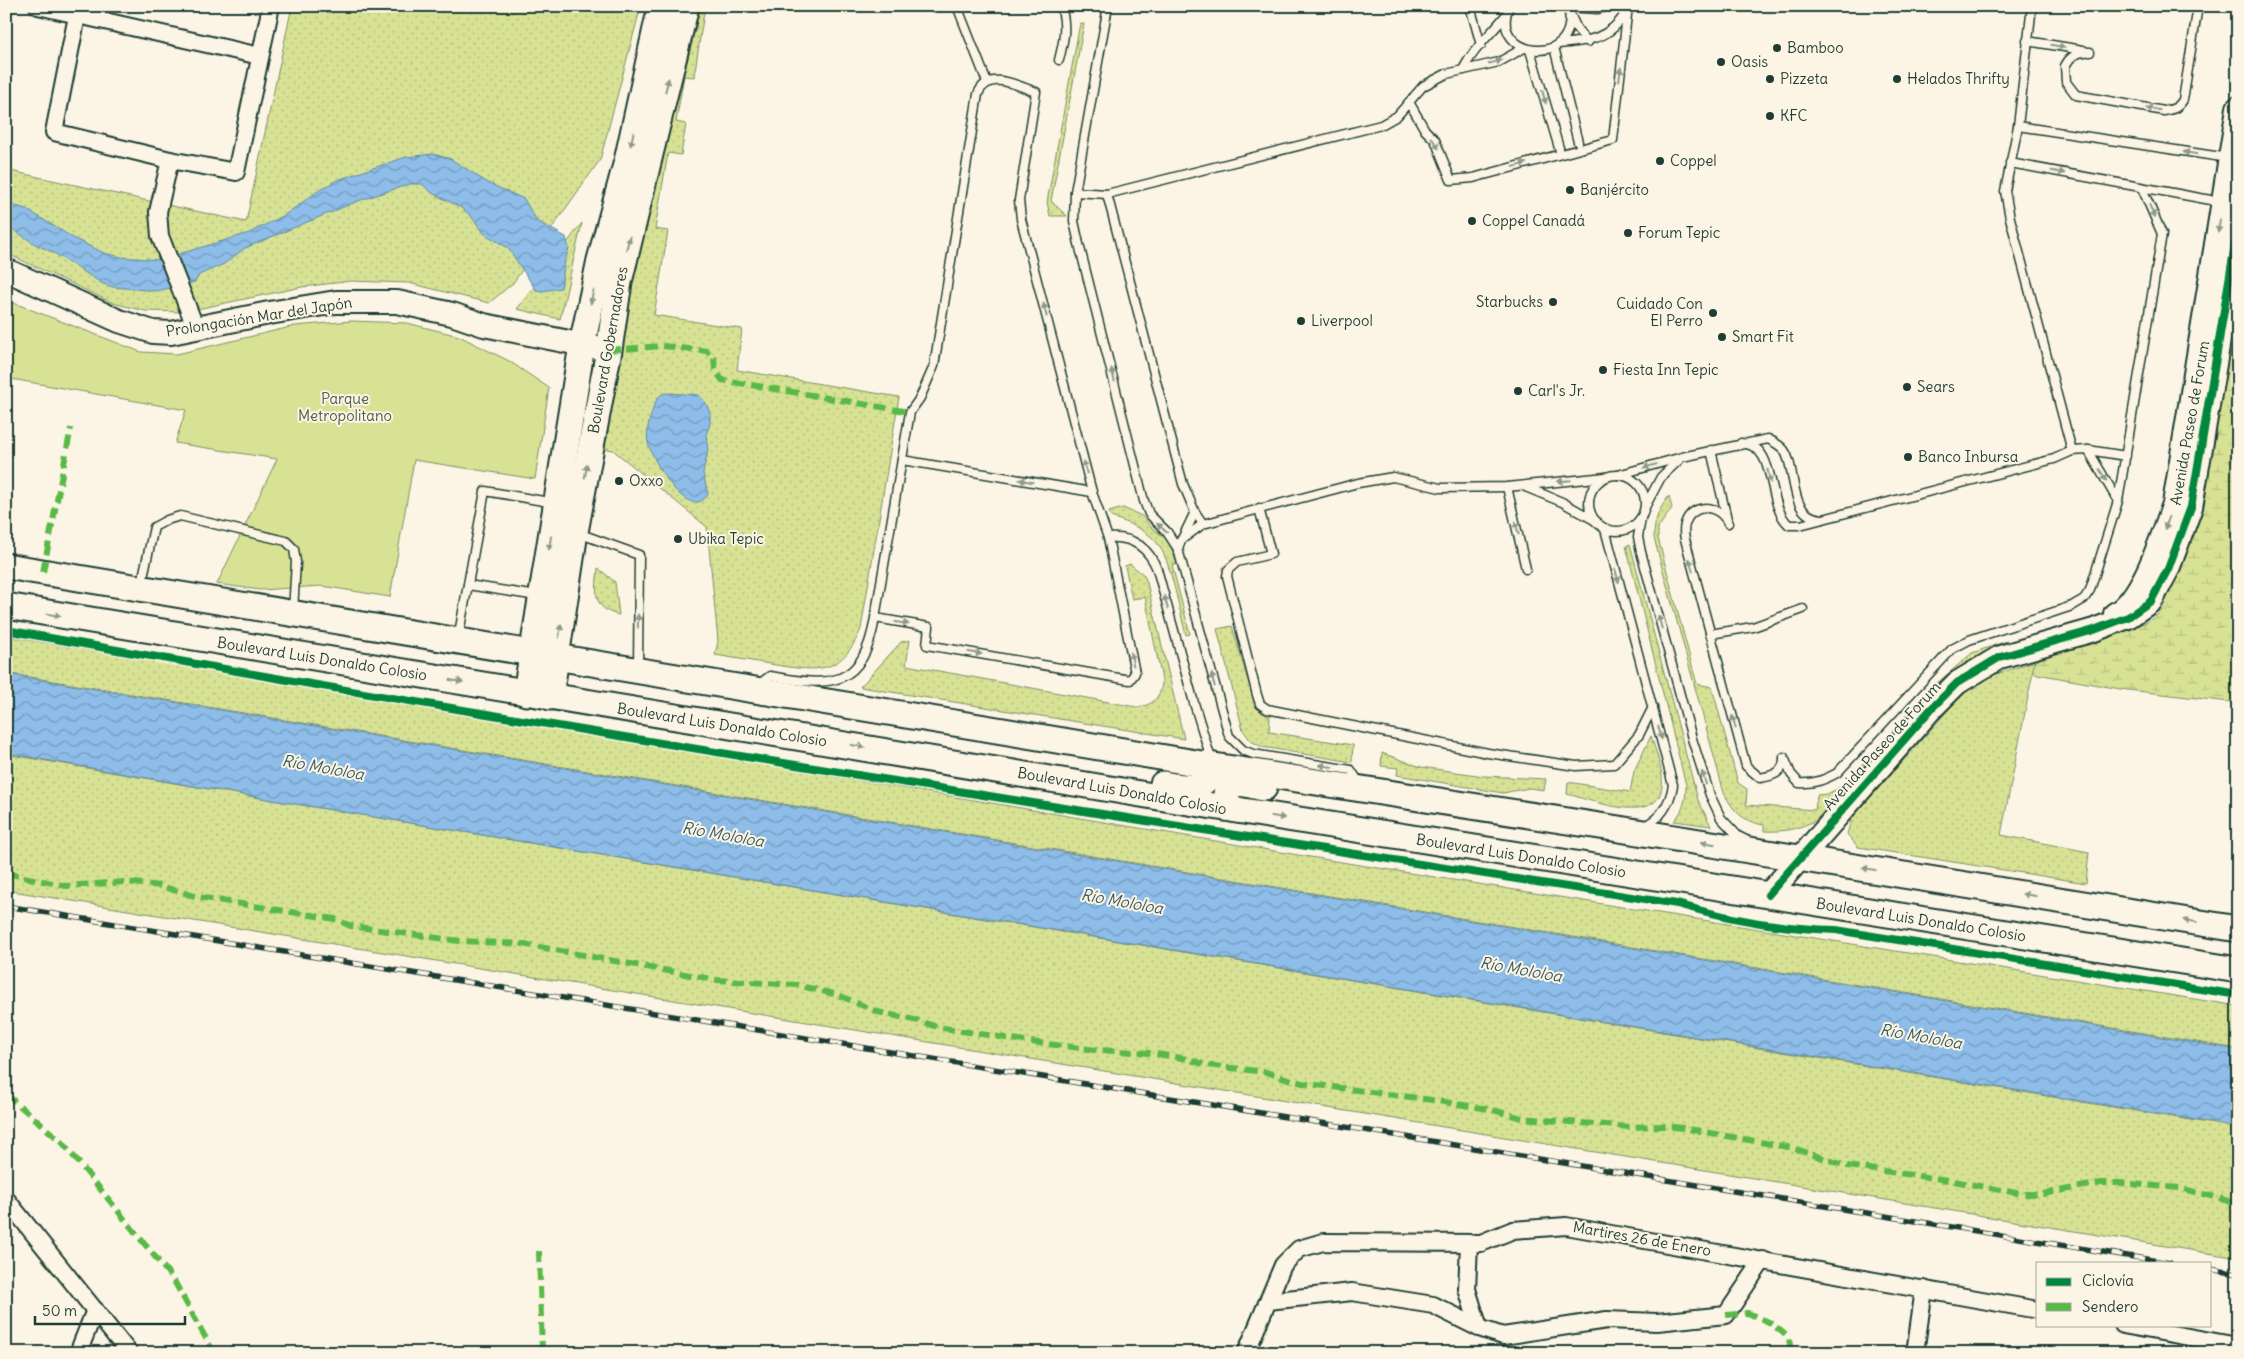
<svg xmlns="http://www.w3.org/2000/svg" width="2244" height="1359" viewBox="0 0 2244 1359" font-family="Delius,sans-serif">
<defs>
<pattern id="grass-dots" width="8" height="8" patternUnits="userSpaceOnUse" patternTransform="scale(1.25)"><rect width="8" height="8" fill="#d7e295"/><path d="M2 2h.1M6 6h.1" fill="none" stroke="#b8c381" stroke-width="1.8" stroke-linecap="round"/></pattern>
<pattern id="wetland-marsh" width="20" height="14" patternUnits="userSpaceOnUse" patternTransform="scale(1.25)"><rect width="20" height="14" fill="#d7e295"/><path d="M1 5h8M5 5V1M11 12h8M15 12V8" fill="none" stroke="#b8c381"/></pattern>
<pattern id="water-waves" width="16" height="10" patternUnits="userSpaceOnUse" patternTransform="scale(1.25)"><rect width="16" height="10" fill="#8dbde8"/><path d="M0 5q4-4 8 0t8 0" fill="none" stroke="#739bbd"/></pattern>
</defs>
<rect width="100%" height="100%" fill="#fcf5e5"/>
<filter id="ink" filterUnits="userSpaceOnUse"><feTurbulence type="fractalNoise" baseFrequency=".02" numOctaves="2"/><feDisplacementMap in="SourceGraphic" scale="10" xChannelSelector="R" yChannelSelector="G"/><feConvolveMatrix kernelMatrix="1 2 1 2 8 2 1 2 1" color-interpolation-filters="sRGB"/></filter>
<g filter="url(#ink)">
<g fill="url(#grass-dots)" stroke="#7b9064">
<path d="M292,6H641L600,160L513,283L489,303L409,283L351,281L302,287L183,312L145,311L113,303L6,253V170L246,222Z"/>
<path d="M701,6H705L694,77L684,76L676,122L686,124L681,155L668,153L655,229L668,231L654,315L742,329L737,370L899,397L861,629C842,674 819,672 776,665C756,662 735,658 715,655L718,641L707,527L613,450L600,448L623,317Z"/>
<path d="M1080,23L1084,24L1051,201L1067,216H1050L1047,202Z"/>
<path d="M582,223L560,319L517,309Z"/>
<path d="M1669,496L1672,508L1658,528V538L1697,684L1712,687L1738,783L1747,789L1746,805L1815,810L1817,795L1827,794L1837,789L1857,771L1928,691L1972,653L2007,641V643L1930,693L1816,820C1799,829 1784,832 1764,831V825C1743,822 1733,811 1724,793L1654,538C1654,521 1658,510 1669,496Z"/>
<path d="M1123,508L1142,516L1151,527L1169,541L1177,564L1172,565L1190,634L1186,635C1180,613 1171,564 1160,547C1149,530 1129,523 1111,517L1109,512Z"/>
<path d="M1630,544L1698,800L1711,826L1674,821C1684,810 1686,799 1686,785L1626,546Z"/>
<path d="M1130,564L1144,575L1147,583L1184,739L860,687L901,642L910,640L906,665L1136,707C1152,707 1162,696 1162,680L1145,597L1132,599L1125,566Z"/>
<path d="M598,568L615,582L619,615C591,609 596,590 598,568Z"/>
<path d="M1232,626L1255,705L1261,712L1270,717L1269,732L1353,745L1352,762L1262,747L1251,741L1243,730L1217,629Z"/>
<path d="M6,636L1310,857L2238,1006V1049L6,673Z"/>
<path d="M2035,661L2001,835L2089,852L2086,883L1858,847L1847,834L1852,818L1958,699L1982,679Z"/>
<path d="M1651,736C1655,749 1661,764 1662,777C1667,830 1594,801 1567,794L1568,782L1630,792L1634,771Z"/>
<path d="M1382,753L1421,767L1484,776L1546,779L1544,790L1529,788L1503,793L1397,775L1398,768L1381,766Z"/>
<path d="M6,754L284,802L2238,1128V1258L6,890Z"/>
</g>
<path fill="url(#wetland-marsh)" stroke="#7b9064" d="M2238,253V703L2120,689L2032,673L2035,661L2147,622L2161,612L2171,589L2187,537Z"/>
<path fill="#d7e295" stroke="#7b9064" d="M6,300L141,352L177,354L295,326L351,321L407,323L459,336L509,361L549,388L535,479L414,460L390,597L322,586L260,590L217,584L277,459L175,443L186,410L6,378Z"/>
<g fill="url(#water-waves)" stroke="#618aa0">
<path d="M433,154L451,159L488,183L524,199L537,221L566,237L569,249L565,260L561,288L542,291L536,290L508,248L485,234L470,215L460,207L432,193L422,184H410L358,201L245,248L224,264L199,275L195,282L157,291L113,287L103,284L54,253L35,244L6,225V203L26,209L75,239L104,253L121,257L159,260L249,233L283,216L321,189L337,180L406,157Z"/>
<path d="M666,393L699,395L706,403L710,413V424L706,435L708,450L703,473L708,494C689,525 652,460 648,443C646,431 649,420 653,409C656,401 657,395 666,393Z"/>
<path d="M6,674L2238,1050V1127L284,802L6,753Z"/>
</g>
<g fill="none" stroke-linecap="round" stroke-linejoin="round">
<defs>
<g id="lane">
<path d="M957,6L987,82"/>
<path d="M1470,6L1481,45"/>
<path d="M1509,6C1487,59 1583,70 1568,6"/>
<path d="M1568,7L1597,9L1612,6"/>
<path d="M1570,14L1577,29L1588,42"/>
<path d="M2027,41L2083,50"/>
<path d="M1558,44C1586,42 1611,39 1626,12"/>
<path d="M1554,47L1578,142"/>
<path d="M1524,48L1499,62L1446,74L1423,86L1397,116L1381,125L1107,194L1183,484L1195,512L1203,524L1358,483L1393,477L1440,488L1507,487L1606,477"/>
<path d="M1530,50L1559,148"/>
<path d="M2090,52C2079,51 2070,56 2065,66L2066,82L2076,95L2164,111C2174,109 2178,108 2183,100L2198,6"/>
<path d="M1059,60C1064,40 1067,27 1061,6"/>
<path d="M1463,70C1473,49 1492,33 1506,15"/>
<path d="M1409,102L1425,130L1435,140L1451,180L1473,178L1613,140L1628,6"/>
<path d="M2018,126L2228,158"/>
<path d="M2010,163L2238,205"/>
<path d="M1075,192L1074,221L1079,244L1144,501L1149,514L1167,532L1178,549L1229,736L1243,750L1253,754L1351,770L1360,784"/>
<path d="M1107,194L1075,192L1108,6"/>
<path d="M1741,443C1779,445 1765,504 1789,525H1800L2054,459L2072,451L2010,218L2005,191L2018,126L2032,6"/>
<path d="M1711,450L1727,519"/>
<path d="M2088,450L2118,501"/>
<path d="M2072,451L2088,450L2126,456"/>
<path d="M902,460L1092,492"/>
<path d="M1618,475L1682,457L1768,439C1774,442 1780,445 1784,450C1798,470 1787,517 1822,519"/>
<circle cx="1617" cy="503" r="28"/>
<path d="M1523,486L1562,502L1596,521"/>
<path d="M1507,487L1526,569"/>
<path d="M1645,507L1661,477L1679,460"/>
<path d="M1259,508L1271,554L1237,562L1228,570L1227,576L1257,695L1260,704L1267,709L1488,753L1576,766L1614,764L1639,735L1653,707"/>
<path d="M1641,518L1638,537L1641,552L1693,742L1710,795L1721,818L1738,836L1746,840"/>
<path d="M1728,523C1714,496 1678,508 1685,539L1746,766L1760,778C1772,776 1784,773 1784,759"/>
<path d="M1605,529L1673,785C1670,803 1662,818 1644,826"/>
<path d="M578,533L639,555L638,668"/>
<path d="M1108,538C1132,536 1148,547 1157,569L1194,703L1212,762"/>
<path d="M1182,539L1195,512"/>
<path d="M1178,549L1181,540L1203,524"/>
<path d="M468,585L537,596"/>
<path d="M141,586L154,527L167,520L180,516L286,541L294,549L296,562L293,611"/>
<path d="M1710,634L1753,627L1803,609"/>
<path d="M458,639L485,491L555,503"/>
<path d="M758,685L770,676C830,687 863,689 875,618L910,412L920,398L934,366L978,94C988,69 1018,86 1036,92L1019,200L1021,219L1092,492L1108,538L1135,673L1130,680L927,645L929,627L875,618"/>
<path d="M1784,757L1791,774L1799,783C1814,784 1824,780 1837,773L1952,649L1969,640L2072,606L2084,599L2090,590L2118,501L2162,234L2142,188"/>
</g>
<g id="street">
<path d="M38,6L260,56"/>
<path d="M77,16L54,132L170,160L236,172L271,6"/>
<path d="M170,160L158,212L160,236L196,329"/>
<path d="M6,1199L129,1353"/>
<path d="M1469,1244L1467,1289L1479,1328"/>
<path d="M1268,1301L1352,1292L1433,1305L1479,1328L1503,1336L1607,1320L1657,1322L1726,1315L1763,1260"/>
<path d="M2123,1325L2238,1346"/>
<path d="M78,1353L95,1310"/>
<path d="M1246,1353L1283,1265L1299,1249L1323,1242L1481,1243L1513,1230L1566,1226L2038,1310"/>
<path d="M1915,1353L1924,1289"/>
</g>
<g id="secondary">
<path d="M6,270L119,321L153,332L171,333L269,313L336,302H397L452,314L484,325L609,350"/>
<path d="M2115,614C2144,598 2163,533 2174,504L2238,108"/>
<path d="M1768,895L1931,709L1957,683L2000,657L2094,630L2128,617L2151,601L2168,569L2191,507L2238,227"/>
</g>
<g id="primary">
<path d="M6,566L1214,766L1619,829L2238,929"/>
<path d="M6,606L1237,810L2238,970"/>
<path d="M526,693L582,345L600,260L627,161L661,6"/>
<path d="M550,697L575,532L609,350L619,282L686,6"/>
<path d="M1163,784C1186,788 1204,793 1214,766"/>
<path d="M1237,810C1225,807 1220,788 1236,784C1244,782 1256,787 1264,788"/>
</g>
</defs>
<use href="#lane" stroke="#1f3d34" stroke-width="11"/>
<use href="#street" stroke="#1f3d34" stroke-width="20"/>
<use href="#secondary" stroke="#1f3d34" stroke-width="26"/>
<use href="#primary" stroke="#1f3d34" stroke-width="29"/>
<use href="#lane" stroke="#fcf5e5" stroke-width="8"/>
<use href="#street" stroke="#fcf5e5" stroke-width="16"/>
<use href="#secondary" stroke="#fcf5e5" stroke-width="22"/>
<use href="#primary" stroke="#fcf5e5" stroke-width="25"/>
<defs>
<g id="rail">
<path d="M6,906L2170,1263"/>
<path d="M2210,1269L2238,1274"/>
</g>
</defs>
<use href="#rail" stroke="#1f3d34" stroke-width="5.5"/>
<use href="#rail" stroke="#fcf5e5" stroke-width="4" stroke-dasharray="11" stroke-linecap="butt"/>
<g stroke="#58b947" stroke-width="6" stroke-dasharray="12 6" stroke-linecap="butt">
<path d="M609,350L663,346L707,351L714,358L715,369L722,380L910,412"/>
<path d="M43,572L71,428"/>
<path d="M6,873L66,886L126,882L160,886L198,897L335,919L351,926L460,941L523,944L717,980L797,985L838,995L878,1012L919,1021L937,1027L1031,1042L1097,1050L1150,1053L1188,1059L1206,1065L1266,1072L1302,1083L1425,1099L1489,1109L1522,1118L1629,1127L1666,1126L1683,1128L1793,1148L1847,1166L1948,1180L2022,1194H2043L2101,1183H2120L2180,1188L2222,1199L2238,1205"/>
<path d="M6,1094L63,1143L173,1279L214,1353"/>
<path d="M539,1251L542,1353"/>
<path d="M1726,1315L1748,1313L1771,1323L1789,1338L1791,1353"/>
</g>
<defs>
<g id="cycleway">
<path d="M6,630C561,731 1119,817 1677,904C1728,919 1783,929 1836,930L2238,995"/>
<path d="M1768,895L1931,709L1957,683L2000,657L2094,630L2128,617L2151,601L2168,569L2191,507L2238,227"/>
</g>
</defs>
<use href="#cycleway" stroke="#fcf5e5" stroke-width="11"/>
<use href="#cycleway" stroke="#00873e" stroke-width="8"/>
</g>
<defs><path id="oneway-solid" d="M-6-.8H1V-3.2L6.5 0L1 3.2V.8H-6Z" transform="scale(1.25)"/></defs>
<g fill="#8e998c">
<use href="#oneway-solid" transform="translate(2058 46) rotate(10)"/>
<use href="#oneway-solid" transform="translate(1495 62) rotate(-16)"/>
<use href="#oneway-solid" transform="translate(1620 74) rotate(-83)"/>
<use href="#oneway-solid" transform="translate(667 85) rotate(-76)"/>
<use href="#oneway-solid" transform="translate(1544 97) rotate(74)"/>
<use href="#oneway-solid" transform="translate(2153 109) rotate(-171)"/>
<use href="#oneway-solid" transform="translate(632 139) rotate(103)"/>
<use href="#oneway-solid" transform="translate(1435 143) rotate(57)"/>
<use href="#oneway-solid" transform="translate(2190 153) rotate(-171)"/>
<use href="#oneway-solid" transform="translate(1520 165) rotate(-16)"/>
<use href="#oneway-solid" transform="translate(2058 172) rotate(11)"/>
<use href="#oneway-solid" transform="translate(2152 211) rotate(67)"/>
<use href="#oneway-solid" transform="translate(2219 226) rotate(99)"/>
<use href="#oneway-solid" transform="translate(628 243) rotate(-76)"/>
<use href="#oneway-solid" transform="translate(592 297) rotate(102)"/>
<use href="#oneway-solid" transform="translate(1045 310) rotate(-104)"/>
<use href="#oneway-solid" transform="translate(1113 375) rotate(-104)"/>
<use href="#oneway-solid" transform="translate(1650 466) rotate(164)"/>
<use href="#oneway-solid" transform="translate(1085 467) rotate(-105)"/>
<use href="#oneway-solid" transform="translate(586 471) rotate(-79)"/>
<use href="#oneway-solid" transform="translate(2103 475) rotate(59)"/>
<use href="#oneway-solid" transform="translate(1769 476) rotate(76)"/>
<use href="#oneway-solid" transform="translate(1026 481) rotate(-170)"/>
<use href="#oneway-solid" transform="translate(1564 481) rotate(175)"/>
<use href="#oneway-solid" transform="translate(2167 523) rotate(111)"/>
<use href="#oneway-solid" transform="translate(1162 528) rotate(-138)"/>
<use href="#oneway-solid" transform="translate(1517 528) rotate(-104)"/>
<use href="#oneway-solid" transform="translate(550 543) rotate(99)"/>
<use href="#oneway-solid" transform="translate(1691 565) rotate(-105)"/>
<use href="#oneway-solid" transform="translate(1617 576) rotate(75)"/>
<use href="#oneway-solid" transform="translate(1166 602) rotate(-105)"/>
<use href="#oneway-solid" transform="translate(54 615) rotate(9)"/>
<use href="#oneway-solid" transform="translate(638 621) rotate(-89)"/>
<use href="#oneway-solid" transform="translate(1660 622) rotate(-105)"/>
<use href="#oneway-solid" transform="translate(902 623) rotate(9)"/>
<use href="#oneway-solid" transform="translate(560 631) rotate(-81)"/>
<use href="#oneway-solid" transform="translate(975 653) rotate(9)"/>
<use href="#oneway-solid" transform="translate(1132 659) rotate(-101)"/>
<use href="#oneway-solid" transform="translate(1213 680) rotate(-105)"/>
<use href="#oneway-solid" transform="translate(456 681) rotate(9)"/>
<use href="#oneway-solid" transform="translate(1734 722) rotate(-105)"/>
<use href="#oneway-solid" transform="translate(1660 733) rotate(75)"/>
<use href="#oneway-solid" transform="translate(858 746) rotate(9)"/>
<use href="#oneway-solid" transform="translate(1326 766) rotate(-171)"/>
<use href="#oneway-solid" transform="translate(1704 778) rotate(-107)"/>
<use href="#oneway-solid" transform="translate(1278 817) rotate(9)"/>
<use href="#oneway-solid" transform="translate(1708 843) rotate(-171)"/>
<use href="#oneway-solid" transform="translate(1869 869) rotate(-171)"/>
<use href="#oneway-solid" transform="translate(2029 895) rotate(-171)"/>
<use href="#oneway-solid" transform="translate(2190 921) rotate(-171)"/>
</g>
</g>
<g fill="#1f3d34" stroke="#fcf5e5" stroke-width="2">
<circle cx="1777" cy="48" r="5"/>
<circle cx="1721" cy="62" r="5"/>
<circle cx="1770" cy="79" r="5"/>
<circle cx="1897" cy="79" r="5"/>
<circle cx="1770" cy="116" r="5"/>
<circle cx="1660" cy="161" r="5"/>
<circle cx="1570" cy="190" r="5"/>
<circle cx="1472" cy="221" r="5"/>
<circle cx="1628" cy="233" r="5"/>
<circle cx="1553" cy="302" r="5"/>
<circle cx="1713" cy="313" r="5"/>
<circle cx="1301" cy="321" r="5"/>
<circle cx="1722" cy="337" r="5"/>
<circle cx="1603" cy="370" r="5"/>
<circle cx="1907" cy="387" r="5"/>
<circle cx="1518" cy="391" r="5"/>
<circle cx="1908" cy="457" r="5"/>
<circle cx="619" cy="481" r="5"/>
<circle cx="678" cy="539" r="5"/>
</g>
<g text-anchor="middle" stroke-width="4" stroke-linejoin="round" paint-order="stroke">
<g font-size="15" fill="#1f3d34" stroke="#fcf5e5" text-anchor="start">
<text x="1787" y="53">Bamboo</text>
<text x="1731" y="67">Oasis</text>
<text x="1780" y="84">Pizzeta</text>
<text x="1907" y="84">Helados Thrifty</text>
<text x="1780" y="121">KFC</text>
<text x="1670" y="166">Coppel</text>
<text x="1580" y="195">Banjército</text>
<text x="1482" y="226">Coppel Canadá</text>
<text x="1638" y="238">Forum Tepic</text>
<text x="1543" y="307" text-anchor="end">Starbucks</text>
<text x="1703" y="309" text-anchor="end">Cuidado Con<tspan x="1703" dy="17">El Perro</tspan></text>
<text x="1311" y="326">Liverpool</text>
<text x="1732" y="342">Smart Fit</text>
<text x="1613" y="375">Fiesta Inn Tepic</text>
<text x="1917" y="392">Sears</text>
<text x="1528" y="396">Carl's Jr.</text>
<text x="1918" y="462">Banco Inbursa</text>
<text x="629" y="486">Oxxo</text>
<text x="688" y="544">Ubika Tepic</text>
</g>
<g font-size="15" fill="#1f3d34" stroke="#fcf5e5">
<text transform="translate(259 317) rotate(-9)" y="5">Prolongación Mar del Japón</text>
<text transform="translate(608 350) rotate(-80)" y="5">Boulevard Gobernadores</text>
<text transform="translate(2190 423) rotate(-80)" y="5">Avenida Paseo de Forum</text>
<text transform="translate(322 659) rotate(9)" y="5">Boulevard Luis Donaldo Colosio</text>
<text transform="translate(722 725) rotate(9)" y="5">Boulevard Luis Donaldo Colosio</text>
<text transform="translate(1882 746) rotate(-48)" y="5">Avenida Paseo de Forum</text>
<text transform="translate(1122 791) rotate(10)" y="5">Boulevard Luis Donaldo Colosio</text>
<text transform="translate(1521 856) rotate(9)" y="5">Boulevard Luis Donaldo Colosio</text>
<text transform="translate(1921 920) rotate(9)" y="5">Boulevard Luis Donaldo Colosio</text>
<text transform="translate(1642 1239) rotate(10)" y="5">Martires 26 de Enero</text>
</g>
<g font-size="15" fill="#445e47" stroke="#fcf5e5">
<text x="345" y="404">Parque<tspan x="345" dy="17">Metropolitano</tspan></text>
</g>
<g font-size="16" font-style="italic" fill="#3a5d61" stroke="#fcf5e5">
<text transform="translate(323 767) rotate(10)" y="6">Río Mololoa</text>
<text transform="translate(723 834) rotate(10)" y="6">Río Mololoa</text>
<text transform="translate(1122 901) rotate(10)" y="6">Río Mololoa</text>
<text transform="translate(1521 969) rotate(10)" y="6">Río Mololoa</text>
<text transform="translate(1921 1036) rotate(10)" y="6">Río Mololoa</text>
</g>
</g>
<rect width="2244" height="1359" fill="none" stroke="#fcf5e5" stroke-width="25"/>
<rect x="12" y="12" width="2219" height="1334" fill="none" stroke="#1f3d34" stroke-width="2" filter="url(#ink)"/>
<rect x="2036" y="1262" width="175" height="65" fill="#fcf5e5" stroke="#a4ab9e"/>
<rect x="2046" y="1278" width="25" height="8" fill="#00873e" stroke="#a4ab9e"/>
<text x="2082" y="1286" font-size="15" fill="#1f3d34">Ciclovía</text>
<rect x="2046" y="1303" width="25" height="8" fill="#58b947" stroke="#a4ab9e"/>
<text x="2082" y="1312" font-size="15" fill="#1f3d34">Sendero</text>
<path d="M35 1316v8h150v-8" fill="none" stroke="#1f3d34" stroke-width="2.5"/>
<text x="42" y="1316" font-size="15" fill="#1f3d34" stroke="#fcf5e5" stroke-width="4" paint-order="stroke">50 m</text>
</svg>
